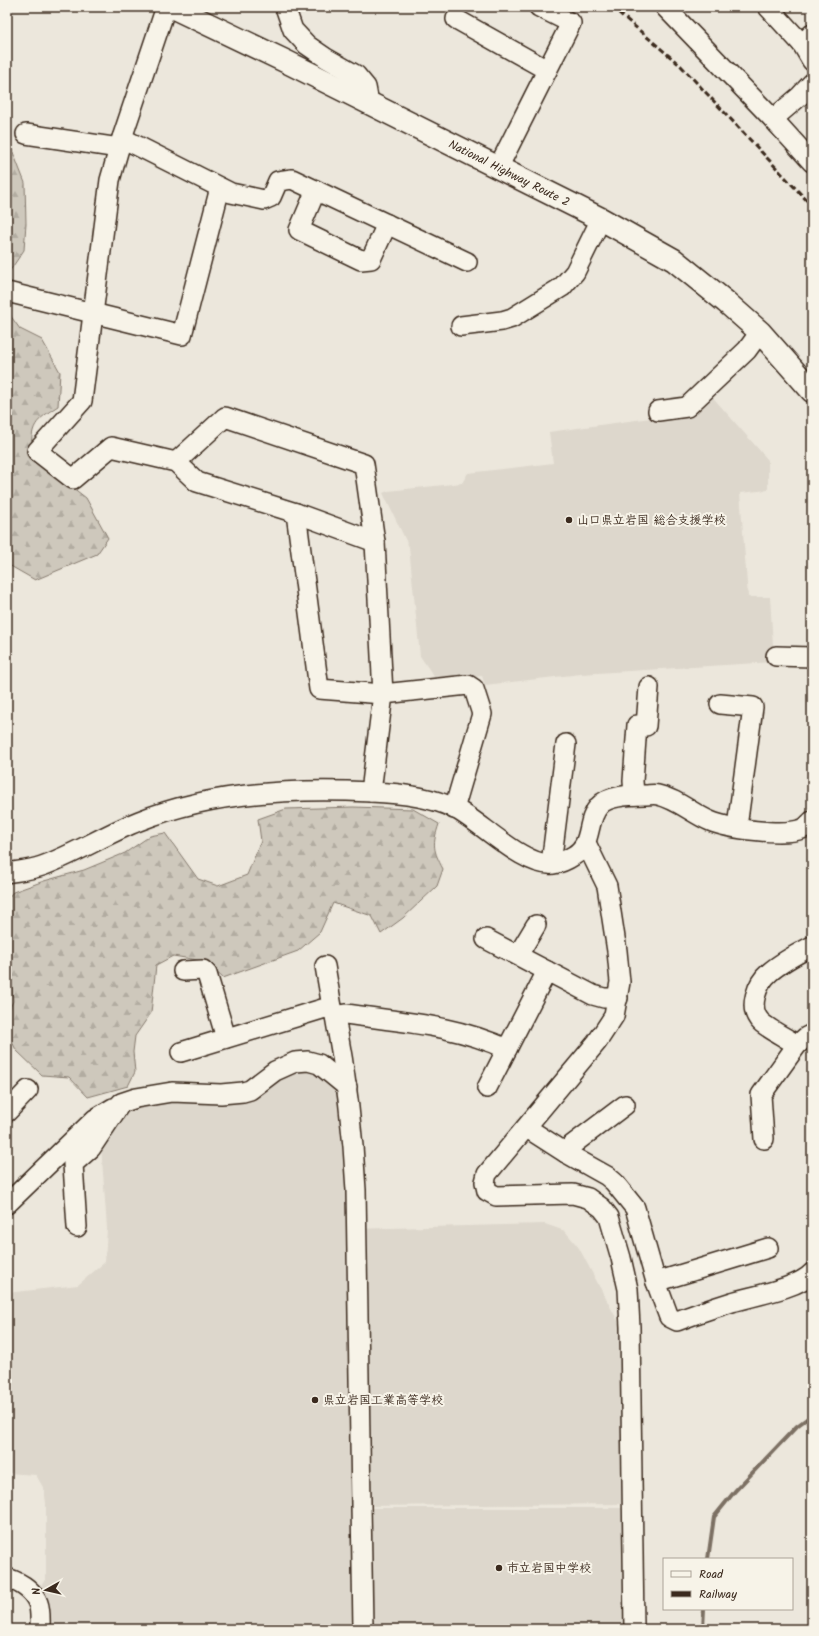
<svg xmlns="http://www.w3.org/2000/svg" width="819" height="1636" viewBox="0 0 819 1636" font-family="Kalam,'Klee One',sans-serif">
<defs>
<pattern id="forest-firs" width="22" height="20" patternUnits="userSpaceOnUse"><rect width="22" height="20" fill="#cec8bc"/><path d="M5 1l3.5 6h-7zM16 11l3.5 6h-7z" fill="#b2aca1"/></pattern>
</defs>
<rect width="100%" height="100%" fill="#ece7dc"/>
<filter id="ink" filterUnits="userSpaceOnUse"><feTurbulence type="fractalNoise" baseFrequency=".025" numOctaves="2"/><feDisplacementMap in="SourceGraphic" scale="8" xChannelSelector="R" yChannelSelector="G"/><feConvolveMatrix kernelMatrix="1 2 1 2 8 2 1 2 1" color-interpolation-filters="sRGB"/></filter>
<g filter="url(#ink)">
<g fill="#ddd7cc">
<path d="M709,393L768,460V490L740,493L748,597H770L774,662L581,674L485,685L482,676L437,681L420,656L409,547L383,493L388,491L462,483L468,473L553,463L549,432L687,413Z"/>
<path d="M309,1067L339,1092L352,1229L545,1224L565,1231L579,1248L621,1327L625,1504L356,1506L357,1629H45L37,1593L46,1578V1503L44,1489L36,1475L7,1473V1293L78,1285L105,1262L107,1228L101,1146L125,1113L143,1103L172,1096L239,1102L253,1095L294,1069Z"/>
<path d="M372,1508H625L627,1629H372Z"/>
</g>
<g fill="url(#forest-firs)" stroke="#84796d">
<path d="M7,137L25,183L26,224L24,250L7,275Z"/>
<path d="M7,311L20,329L42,340L60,372L58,406C35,421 30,425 32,454L49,469L86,498L108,538L97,554L35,580L7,564Z"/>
<path d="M353,807L413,809L439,824C432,845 433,850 443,869L437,886L403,918L381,934L372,916L333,903L320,932L298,951L223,978L204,961L173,956L156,965L151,1013L135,1036L133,1052L135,1072L128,1086L88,1097L69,1077L42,1075L16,1050L7,1031V1015L13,1001L11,977L7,975V899L13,892L44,881L84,870L125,853L150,836L165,833L198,879L218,886L247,875L261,841L258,819L286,809Z"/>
</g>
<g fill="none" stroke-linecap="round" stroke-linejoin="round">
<g stroke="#7c7064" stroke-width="4">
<path d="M708,1559L714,1517L735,1491L797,1426L812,1415"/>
<path d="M703,1629L704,1609"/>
</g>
<defs>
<g id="minor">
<path d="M166,7L122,138L110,180L82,401L37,451L73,479L111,447L176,462L197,482L296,513L375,542"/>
<path d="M285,7L293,30L307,45L326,58L356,75L366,87L369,103"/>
<path d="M665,7L773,119L800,96L812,83"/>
<path d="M768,7L802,44"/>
<path d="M456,19L547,70"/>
<path d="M812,34L802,44L812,61"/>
<path d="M773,119L812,162"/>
<path d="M26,134L119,148"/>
<path d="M122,138L231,193L264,200L271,197L278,181L292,179L467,262"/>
<path d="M498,168L571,23L539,7"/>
<path d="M316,190L299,230L361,260L371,259L387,224"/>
<path d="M7,292L182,335L220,188"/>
<path d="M461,326L502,321L512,318L562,287L575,272L601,219"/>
<path d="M658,411L687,407L747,350L760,332"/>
<path d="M176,462L225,417L364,464L375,542L383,694L371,792"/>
<path d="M296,513L319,689L383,694L468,685L474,689L482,714L454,809"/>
<path d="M776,656L812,657"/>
<path d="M720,704L753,707L737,827"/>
<path d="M634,795L633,781L637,725L646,726L649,687"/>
<path d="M586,843L607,886L617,951L620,982L614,1016L597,1042L487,1174L485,1182L487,1191L496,1196L573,1194L588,1198L602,1208L609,1217L621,1258L628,1289L630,1327L634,1629"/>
<path d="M551,864L566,744"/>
<path d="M7,873C18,871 31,870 42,866C75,854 106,834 139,821C210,792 295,788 371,792C397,793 431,797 454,808C480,821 525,868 553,864C560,863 567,860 573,856C594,844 585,822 599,806C608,795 631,795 645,795C649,795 654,794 658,795C677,799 693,814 710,821C729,829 783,836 802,829C806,828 809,824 812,821"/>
<path d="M486,939L593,995L604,998H618"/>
<path d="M518,955L536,925"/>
<path d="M325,966L332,1007"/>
<path d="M183,971L203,970L207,974L226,1038"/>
<path d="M335,1016L346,1014C402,1022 455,1025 507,1049"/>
<path d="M797,1045C788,1039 767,1028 761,1022C747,1008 757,983 770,972C783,961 797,954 812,946"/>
<path d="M181,1052L322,1009L332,1007L335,1016C346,1074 353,1131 356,1190L363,1629"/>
<path d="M487,1088L547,971"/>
<path d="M7,1112L28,1090"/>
<path d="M527,1128L566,1153L607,1176L614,1182L635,1208L656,1282L669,1317L677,1321C695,1314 713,1308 732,1302C752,1296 799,1288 812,1273"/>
<path d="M764,1139L761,1095L797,1045L806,1037L812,1034"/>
<path d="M566,1153L572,1145L625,1105"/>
<path d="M7,1204L95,1119L113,1108"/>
<path d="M77,1227L73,1164L91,1148L121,1103L136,1098L172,1092L221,1094L243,1092L250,1090L275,1071L295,1062L308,1061L319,1064L347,1087"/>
<path d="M656,1282L768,1248"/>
<path d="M7,1578C19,1582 33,1590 38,1603C41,1611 40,1621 40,1629"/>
</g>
<g id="highway">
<path id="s1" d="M172,7L287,62L601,219L674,260L726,302L760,332L812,391"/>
</g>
</defs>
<use href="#minor" stroke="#3b2a1e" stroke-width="22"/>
<use href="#highway" stroke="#3b2a1e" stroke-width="25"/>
<use href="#minor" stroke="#f7f3e8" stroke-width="19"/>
<use href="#highway" stroke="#f7f3e8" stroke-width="22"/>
<path stroke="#3b2a1e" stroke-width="3" stroke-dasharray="6 3" stroke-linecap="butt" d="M612,7L681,66L812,206"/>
</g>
</g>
<g fill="#3b2a1e" stroke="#f7f3e8" stroke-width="1.5">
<circle cx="569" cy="520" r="4"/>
<circle cx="315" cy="1400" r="4"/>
<circle cx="499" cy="1568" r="4"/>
</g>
<g text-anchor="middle" stroke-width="4" stroke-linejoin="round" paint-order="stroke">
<g font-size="12" fill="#3b2a1e" stroke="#f7f3e8">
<text dy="4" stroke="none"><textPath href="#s1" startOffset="376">National Highway Route 2</textPath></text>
</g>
<g font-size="12" font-weight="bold" fill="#3b2a1e" stroke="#f7f3e8" text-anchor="start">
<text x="577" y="524">山口県立岩国 総合支援学校</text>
<text x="323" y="1404">県立岩国工業高等学校</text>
<text x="507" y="1572">市立岩国中学校</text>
</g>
</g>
<rect width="819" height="1636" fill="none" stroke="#f7f3e8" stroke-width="24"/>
<rect x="12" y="12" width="795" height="1612" fill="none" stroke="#3b2a1e" stroke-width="1.5" filter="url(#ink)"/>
<rect x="663" y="1558" width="130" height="52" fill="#f7f3e8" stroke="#aca397"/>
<rect x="671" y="1571" width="20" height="6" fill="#f7f3e8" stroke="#aca397"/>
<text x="699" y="1578" font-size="12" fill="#3b2a1e">Road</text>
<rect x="671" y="1591" width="20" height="6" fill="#3b2a1e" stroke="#aca397"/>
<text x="699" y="1598" font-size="12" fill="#3b2a1e">Railway</text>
<g transform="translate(46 1590) rotate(262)" stroke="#f7f3e8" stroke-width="3" paint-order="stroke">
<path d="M0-3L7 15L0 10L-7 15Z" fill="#3b2a1e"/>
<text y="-6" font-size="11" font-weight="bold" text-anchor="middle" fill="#3b2a1e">N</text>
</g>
</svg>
